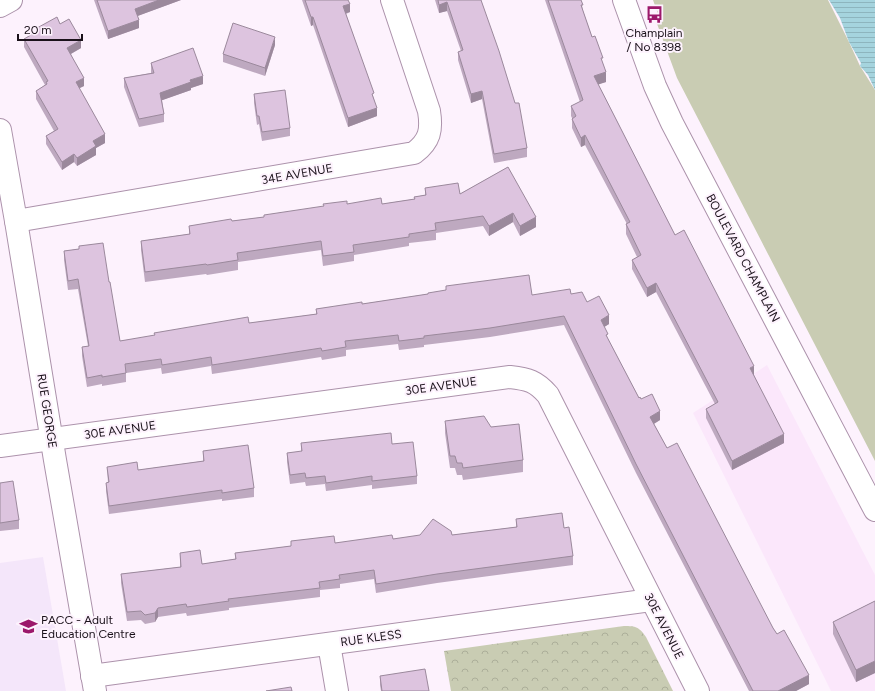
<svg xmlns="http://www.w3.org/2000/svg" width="875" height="691" viewBox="0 0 875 691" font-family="Figtree,sans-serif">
<defs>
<pattern id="forest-crowns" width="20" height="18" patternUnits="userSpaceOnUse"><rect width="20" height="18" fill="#c9ccb3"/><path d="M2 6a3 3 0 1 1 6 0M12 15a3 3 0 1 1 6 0" fill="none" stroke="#acae99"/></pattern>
<pattern id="water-rules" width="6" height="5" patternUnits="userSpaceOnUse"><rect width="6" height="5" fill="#a5d4de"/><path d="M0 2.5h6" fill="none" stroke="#8db5be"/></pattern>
</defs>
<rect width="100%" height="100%" fill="#fdf2fd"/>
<path fill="#fbe7fb" d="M767,365L875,575V691H831L693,413Z"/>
<path fill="#f4e6fa" d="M43,557L66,691H0V563Z"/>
<path fill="url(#forest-crowns)" d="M624,626C636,626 639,627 646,637L673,691H451L444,651Z"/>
<path fill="#c9ccb3" d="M653,0H828L849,42L860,66L875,90V461L677,78L656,21L660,20Z"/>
<path fill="url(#water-rules)" d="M829,0H875V90L868,75L860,66L861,63L849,42L840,18Z"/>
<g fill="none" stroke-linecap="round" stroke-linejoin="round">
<defs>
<g id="street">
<path d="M0,6L11,0"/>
<path d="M0,130L16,221L55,460L95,691"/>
<path d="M16,221L414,153C430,141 432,130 429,111L392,0"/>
<path d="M0,446L510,377C528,379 536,381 548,395L698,691"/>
<path d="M329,644L337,691"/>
<path d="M92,676L651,600"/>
</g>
<path id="secondary" d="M624,0L655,86L672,123L875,510"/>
</defs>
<use href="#street" stroke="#ac92ab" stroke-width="24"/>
<use href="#secondary" stroke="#ac92ab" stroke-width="24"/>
<use href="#street" stroke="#fff" stroke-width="22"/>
<use href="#secondary" stroke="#fff" stroke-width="22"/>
</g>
<g fill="#bea9c0">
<path d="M94,0H181L137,16L139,28L108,39Z"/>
<path d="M302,0H348L350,12L346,14L374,99L377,116L348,127L313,25L311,26Z"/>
<path d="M435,0H481L527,148V157L494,163L482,99L471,103L458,60V52L461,51L447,11L439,13Z"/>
<path d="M545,0H581L583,11L592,37L603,64L606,82L598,84L675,235L754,375L784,443L732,470L706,418V409L715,404L656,292L647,297L632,269V260L637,257L626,234V224H627L585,145L581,147L572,128V118L571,116V106L580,102Z"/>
<path d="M60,24L81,48L71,54L84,86L79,88L105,143L96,148V155L77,166L74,162L62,170L46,144V136L54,131L36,99V91L45,85L24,47V39L37,31V28Z"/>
<path d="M275,45L265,76L223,62V54Z"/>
<path d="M151,63L203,84L191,88V90L162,100L164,114V122L139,127L124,87V78L151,73Z"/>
<path d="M254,94L290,128V136L262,141L259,124L257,125L254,103Z"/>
<path d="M508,167L536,227L520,236L513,222L489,236L483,226L436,233V240L409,243V246L354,255V261L323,266L321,250L238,262V270L207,275L206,274L145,282L141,250V241L189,234V226L264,217L347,204H382L414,199V197L425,195V188L460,194Z"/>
<path d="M79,246L109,282L120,341L316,314V309L362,304L428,294L446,291V286L532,295L571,294L587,302L609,324L604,327L608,339L639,398L641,399L660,420L654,424L667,448L773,628L809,684L796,691H749L636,473L564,325L490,337L424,345V347L399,350L398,344L346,350V356L322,360L321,357L212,374L211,366L162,374L161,368L126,373V382L102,386V384L87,387L82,356V347L88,346L78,289L68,290L64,260V251L79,249Z"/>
<path d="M445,421L491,427L523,460V472L463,480L462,475H457L455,468H450L445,433Z"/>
<path d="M301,443L392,444L417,476V484L372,489V485L326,491L325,484L306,486L305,482L290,484L287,462V453L301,452Z"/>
<path d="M203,451L254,488V497L222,501V499L109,514L106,491V483H108L107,467L138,470L203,461Z"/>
<path d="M0,483L19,520V529L0,531Z"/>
<path d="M516,519L564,528L573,556V565L437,583L376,593L374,579L340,584V588L320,590V597L229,608V610L187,616L186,613L158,617L155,622L145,624L141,620L127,621L121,583V574L180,567V553L202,564L235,559V553L291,546V541L335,543L452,535L516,527Z"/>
<path d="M875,601V673L856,682L833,634V622Z"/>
<path d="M380,676L429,691H381L380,685Z"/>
</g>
<g fill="#9b899c">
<path d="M159,0H181L135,17V9Z"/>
<path d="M447,2V11L439,13V5Z"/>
<path d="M350,4V12L343,14V6Z"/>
<path d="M311,17H313V25L311,26Z"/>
<path d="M139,20V28L108,39V31Z"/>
<path d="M275,37V45L265,76V68Z"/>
<path d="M81,40V48L67,56V48Z"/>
<path d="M606,72V82L594,86V76Z"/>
<path d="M203,76V84L191,88V90L160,101V93L190,80Z"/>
<path d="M84,78V86L76,90V82Z"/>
<path d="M482,91V99L471,103V94Z"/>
<path d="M377,108V116L348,127V118Z"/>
<path d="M105,134V143L96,148V155L77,166V158L93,141Z"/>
<path d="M585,135V145L581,147V138Z"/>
<path d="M74,154V162L62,170V162Z"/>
<path d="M513,213V222L489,236V226Z"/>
<path d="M536,217V227L520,236V226Z"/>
<path d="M656,283V292L647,297V288Z"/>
<path d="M609,315V324L601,329V320Z"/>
<path d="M754,366V375L750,377V368Z"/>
<path d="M660,411V420L650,426V417Z"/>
<path d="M784,434V443L732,470V461Z"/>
<path d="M158,608V617L155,622V613Z"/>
<path d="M875,661V673L856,682V670Z"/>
<path d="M809,675V684L796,691H778Z"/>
</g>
<g fill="#ddc4df" stroke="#9b899c">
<path d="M97,0H159L135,9L139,20L108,31Z"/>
<path d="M305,0H348L350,4L343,6L374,93L372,94L377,108L348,118L313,17H311Z"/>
<path d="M438,0H481L499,51L515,103H519L527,148L494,154L482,91L471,94L458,52L463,50L447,2L439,5Z"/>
<path d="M548,0H581L583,5H581L592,37L595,36L603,58H601L606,72L594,76L675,235L684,230L754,366L750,368L784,434L732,461L706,409L718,402L656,283L647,288L632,260L641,255L626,224L630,222L585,135L581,138L572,119L576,116L571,106L583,100Z"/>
<path d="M57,17L60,24L69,19L81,40L67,48L84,78L76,82L105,134L93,141L96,146L77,158L74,154L62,162L46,136L58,129L36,91L47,84L46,82L48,81L24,39L38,31L37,28Z"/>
<path d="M233,23L275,37L265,68L223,54Z"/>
<path d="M193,48L203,76L190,80L191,82L160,93L164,114L139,119L124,78L154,73L151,63Z"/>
<path d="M285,90L290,128L262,132L259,116H257L254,94Z"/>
<path d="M508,167L536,217L520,226L513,213L489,226L483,216L435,223L436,230L409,234V237L353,245L354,252L323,256L321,241L237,253L238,260L207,265L206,264L145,272L141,241L190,234L189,226L231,219L232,221L264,217V215L324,206L323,204L347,201V204L381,198L382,204L415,199L414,197L426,195L425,188L458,183L460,194Z"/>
<path d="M103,243L109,282H110L120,341L155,335L154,333L248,317L249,323L317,314L316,309L362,302V304L428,294V293L446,290V286L529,275L532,295L570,289L571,294L582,292L587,302L599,296L609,315L601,320L608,334L606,335L639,398L640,397L641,399L652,394L660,411L650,417L667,448L677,443L773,628L777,634L784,630L809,675L778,691H753L636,464L564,316L490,328L424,336V338L399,341L398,335L345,341L346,347L322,351L321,348L212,365L211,357L162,365L161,359L125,364L126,373L102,377V375L87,378L82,347L89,346L78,279L68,281L64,251L79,249V246Z"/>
<path d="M484,416L491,427L519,424L523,460L463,468L462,463H457L455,456H450L445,421Z"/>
<path d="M391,433L392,444L413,442L417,476L372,481V476L326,483L325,476L306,478L305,473L290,475L287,453L302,451L301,443Z"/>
<path d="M248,445L254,488L222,493V490L109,506L106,483L109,482L107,467L137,462L138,470L204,461L203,451Z"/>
<path d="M13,481L19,520L0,523V483Z"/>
<path d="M562,513L564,528L569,527L573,556L437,574L376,584L374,570L339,575L340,579L319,582L320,588L228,599L229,601L187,607L186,604L158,608L155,613L145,615L141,611L127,612L121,574L181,567L180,553L200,550L202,564L236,559L235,553L291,546V541L334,536L335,543L392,535L393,539L420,535L433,519L451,531L452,535L517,527L516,519Z"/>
<path d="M875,601V661L856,670L833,622Z"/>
<path d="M425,669L429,691H382L380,676Z"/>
<path d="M291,687L292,691H266Z"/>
</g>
<defs>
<symbol id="bus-bare" viewBox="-9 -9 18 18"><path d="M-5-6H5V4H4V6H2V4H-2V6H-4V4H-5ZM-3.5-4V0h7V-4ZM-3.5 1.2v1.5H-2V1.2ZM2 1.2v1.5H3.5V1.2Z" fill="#9c186b" stroke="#fdf2fd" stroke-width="2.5" paint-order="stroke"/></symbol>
<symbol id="school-bare" viewBox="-9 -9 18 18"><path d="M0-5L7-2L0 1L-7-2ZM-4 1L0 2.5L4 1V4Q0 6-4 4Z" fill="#9c186b" stroke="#fdf2fd" stroke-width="2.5" paint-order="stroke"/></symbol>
</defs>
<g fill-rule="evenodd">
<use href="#bus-bare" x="642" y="2" width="25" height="25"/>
<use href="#school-bare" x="16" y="614" width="25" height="25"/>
</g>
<g text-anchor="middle" stroke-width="4" stroke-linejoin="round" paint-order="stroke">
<g font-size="12" fill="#1a111a" stroke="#fdf2fd">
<text x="654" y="37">Champlain<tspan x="654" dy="14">/ No 8398</tspan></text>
<text x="41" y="624" text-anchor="start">PACC - Adult<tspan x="41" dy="14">Education Centre</tspan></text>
</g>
<g font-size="12" fill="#1a111a" stroke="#fdf2fd">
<text transform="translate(297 174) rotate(-10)" y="4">34E AVENUE</text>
<text transform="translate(743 258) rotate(62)" y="4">BOULEVARD CHAMPLAIN</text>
<text transform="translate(441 386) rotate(-8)" y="4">30E AVENUE</text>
<text transform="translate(47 411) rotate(81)" y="4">RUE GEORGE</text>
<text transform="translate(120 430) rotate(-8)" y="4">30E AVENUE</text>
<text transform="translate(664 626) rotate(63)" y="4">30E AVENUE</text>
<text transform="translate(371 638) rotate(-8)" y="4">RUE KLESS</text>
</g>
</g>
<path d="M18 34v6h64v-6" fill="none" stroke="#1a111a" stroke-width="2"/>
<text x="24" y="34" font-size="12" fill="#1a111a" stroke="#fdf2fd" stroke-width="3" paint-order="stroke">20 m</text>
</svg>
